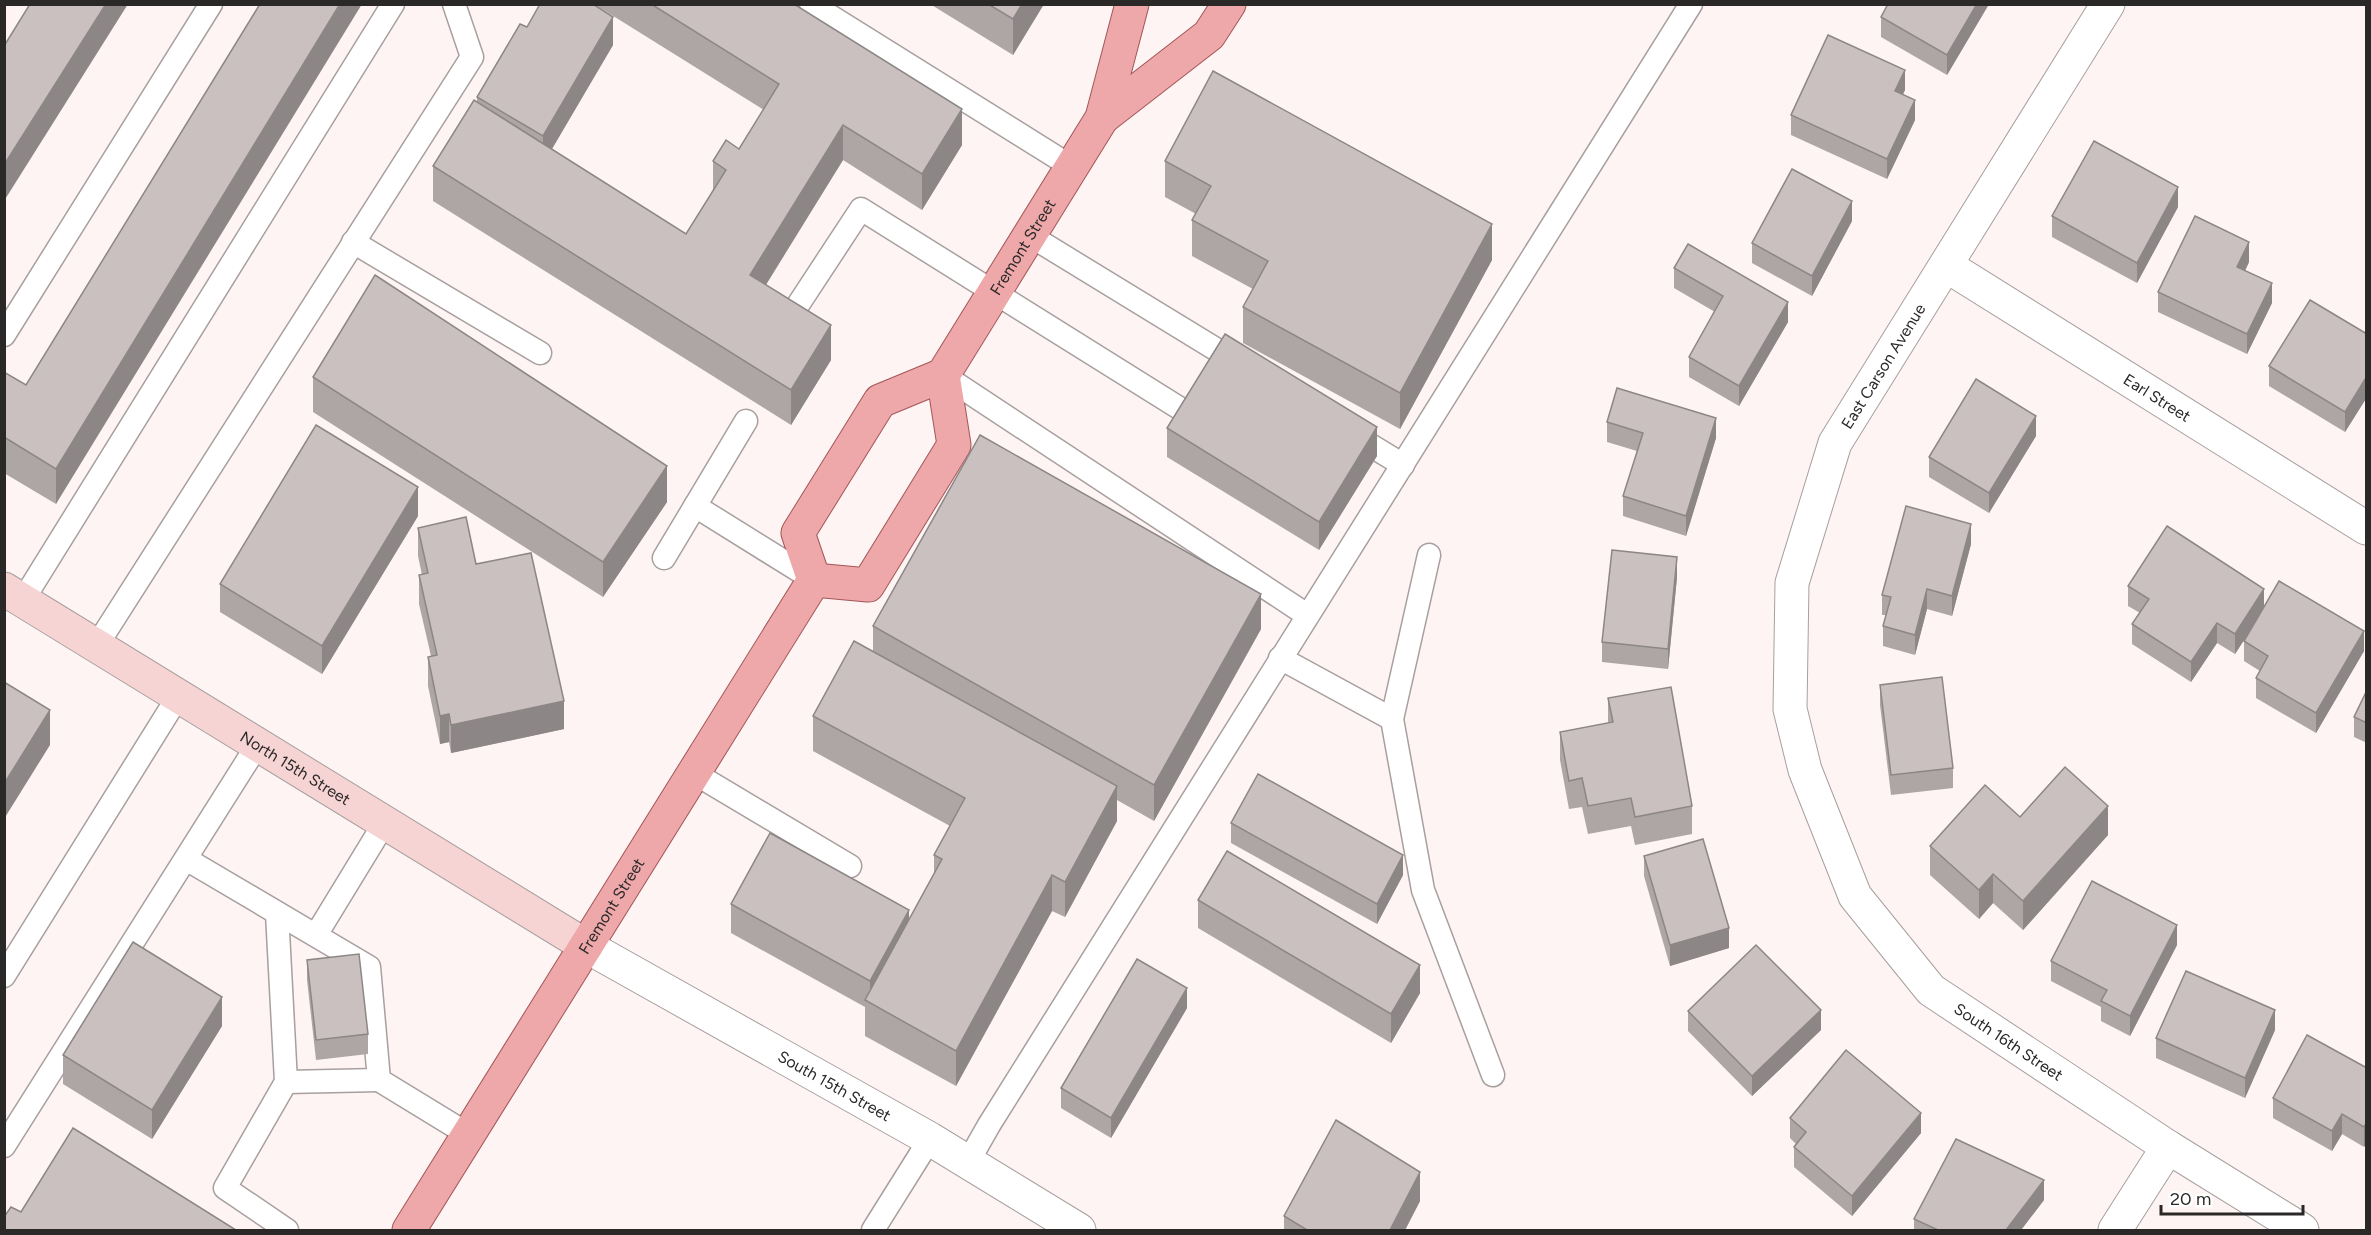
<svg xmlns="http://www.w3.org/2000/svg" width="2371" height="1235" viewBox="0 0 2371 1235" font-family="Figtree,sans-serif">
<rect width="100%" height="100%" fill="#fdf4f3"/>
<g fill="none" stroke-linecap="round" stroke-linejoin="round">
<defs>
<g id="lane">
<path d="M811,4L1072,167"/>
<path d="M1029,235L1240,364"/>
<path d="M353,242L540,353"/>
<path d="M796,308L861,209L1184,411"/>
<path d="M4,335L211,4"/>
<path d="M943,375L1307,615"/>
<path d="M1352,434L1403,465"/>
<path d="M695,506L814,580"/>
<path d="M1429,555L1392,719L1423,890L1493,1075"/>
<path d="M664,558L746,421"/>
<path d="M23,600L393,4"/>
<path d="M97,645L472,57L454,4"/>
<path d="M1280,658L1392,719"/>
<path d="M694,773L850,866"/>
<path d="M186,859L369,967L379,1080L469,1135"/>
<path d="M277,913L286,1082L225,1188L287,1230"/>
<path d="M316,935L385,822"/>
<path d="M4,976L179,695"/>
<path d="M286,1082L379,1080"/>
<path d="M4,1146L258,744"/>
<path d="M968,1162L989,1125L1691,4"/>
<path d="M873,1230L930,1139"/>
</g>
<g id="street">
<path id="s1" d="M2108,4L1835,443L1792,583L1790,709L1805,770L1855,896L1931,990L2168,1147L2302,1230"/>
<path id="s2" d="M1947,266L2366,528"/>
<path id="s3" d="M586,946L930,1139L1079,1230"/>
<path d="M2115,1230L2168,1147"/>
</g>
<g id="secondary">
<path id="s4" d="M4,589L586,946"/>
</g>
<g id="primary">
<path d="M1102,118L1209,35L1229,4"/>
<path id="s5" d="M814,580L798,533L880,401L943,375L1102,118L1132,4"/>
<path d="M814,580L868,585L954,445L943,375"/>
<path id="s6" d="M409,1230L814,580"/>
</g>
</defs>
<use href="#lane" stroke="#a89f9f" stroke-width="25"/>
<use href="#street" stroke="#a89f9f" stroke-width="35"/>
<use href="#secondary" stroke="#a89f9f" stroke-width="35"/>
<use href="#primary" stroke="#a35657" stroke-width="35"/>
<use href="#lane" stroke="#fff" stroke-width="22"/>
<use href="#street" stroke="#fff" stroke-width="33"/>
<use href="#secondary" stroke="#f7d4d4" stroke-width="33"/>
<use href="#primary" stroke="#eea8aa" stroke-width="33"/>
</g>
<g fill="#aea5a5">
<path d="M260,4L56,504L4,473V372L26,385Z"/>
<path d="M594,4H794L962,145L922,210L843,160L766,285L831,360L791,425L433,201V166L477,103V97L527,27L613,45L552,149L686,234L713,191V161L739,149L764,110Z"/>
<path d="M930,4H1044L1013,55Z"/>
<path d="M1989,4L1947,75L1881,37V17Z"/>
<path d="M1905,90L1903,94L1915,120L1887,179L1791,135V115Z"/>
<path d="M1165,161L1492,260L1400,429L1243,343V307L1253,289L1192,256V220L1196,214L1165,197Z"/>
<path d="M2178,207L2137,283L2052,237V216Z"/>
<path d="M1852,221L1812,296L1752,263V243Z"/>
<path d="M2249,262L2245,271L2272,303L2247,354L2158,312V292Z"/>
<path d="M1674,268L1788,322L1739,406L1689,377V357L1715,312L1674,288Z"/>
<path d="M2367,334V397L2345,432L2269,386V366Z"/>
<path d="M313,377L667,502L603,597L313,412Z"/>
<path d="M1607,422L1716,438L1686,536L1623,516V496L1637,451L1607,442Z"/>
<path d="M1167,428L1377,456L1319,550L1167,457Z"/>
<path d="M2036,436L1989,513L1929,477V457Z"/>
<path d="M418,516L322,674L220,612V584Z"/>
<path d="M418,528L476,564L564,729L451,753L449,742L440,744L428,686V657L431,656L419,604V575H422L418,556Z"/>
<path d="M1971,544L1952,616L1927,609L1915,655L1883,646V626L1886,615H1882V595Z"/>
<path d="M1677,577L1668,669L1602,662V642Z"/>
<path d="M2128,586L2264,606L2364,651L2316,733L2256,698V678L2260,671L2244,661V641L2250,631L2235,654L2217,643L2191,682L2132,644V624L2140,613L2128,606Z"/>
<path d="M873,626L1261,629L1154,821L1117,800V821L1065,917L1052,911L956,1086L865,1036V1007L731,933V904L909,920L934,875V855L950,826L813,751V716L873,652Z"/>
<path d="M1880,685L1953,768V788L1891,795L1880,705Z"/>
<path d="M2367,690V743L2354,737V717Z"/>
<path d="M1608,698L1692,806V834L1635,845L1631,826L1588,834L1582,807L1569,809L1560,760V732L1608,723Z"/>
<path d="M2020,817L2108,835L2023,930L1993,903L1979,919L1930,875V846Z"/>
<path d="M1231,823L1403,875L1377,924L1231,843Z"/>
<path d="M1644,856L1729,948L1670,966L1644,876Z"/>
<path d="M1198,900L1420,993L1391,1043L1198,928Z"/>
<path d="M2177,945L2130,1036L2101,1021V1007L2051,981V961Z"/>
<path d="M307,960L368,1034V1054L316,1060L307,980Z"/>
<path d="M1187,1008L1111,1138L1061,1108V1088Z"/>
<path d="M1688,1011L1821,1030L1752,1096L1688,1031Z"/>
<path d="M222,1026L152,1139L63,1084V1055Z"/>
<path d="M2275,1030L2245,1098L2156,1058V1038Z"/>
<path d="M2367,1068V1142L2364,1147L2342,1134L2332,1151L2273,1118V1098Z"/>
<path d="M1790,1118L1921,1133L1852,1216L1794,1167V1147L1796,1144L1790,1138Z"/>
<path d="M2044,1200L2021,1230H1914V1219Z"/>
<path d="M1420,1201L1405,1230H1284V1216Z"/>
</g>
<g fill="#8d8686">
<path d="M106,4H128L4,201V165Z"/>
<path d="M340,4H362L56,504V469Z"/>
<path d="M1022,4H1044L1013,55V19Z"/>
<path d="M1977,4H1989L1947,75V55Z"/>
<path d="M613,17V45L543,164V136Z"/>
<path d="M1905,70V90L1895,111V91Z"/>
<path d="M1915,100V120L1887,179V159Z"/>
<path d="M962,109V145L922,210V174Z"/>
<path d="M843,125V160L750,310V275Z"/>
<path d="M2178,187V207L2137,283V263Z"/>
<path d="M1852,201V221L1812,296V276Z"/>
<path d="M1492,224V260L1400,429V393Z"/>
<path d="M2249,242V262L2237,287V267Z"/>
<path d="M2272,283V303L2247,354V334Z"/>
<path d="M1788,302V322L1739,406V386Z"/>
<path d="M831,325V360L791,425V390Z"/>
<path d="M2367,376V397L2345,432V412Z"/>
<path d="M2036,416V436L1989,513V493Z"/>
<path d="M1716,418V438L1686,536V516Z"/>
<path d="M1377,427V456L1319,550V522Z"/>
<path d="M667,466V502L603,597V562Z"/>
<path d="M418,487V516L322,674V646Z"/>
<path d="M1971,524V544L1952,616V596Z"/>
<path d="M1677,557V577L1668,669V649Z"/>
<path d="M1927,589V609L1915,655V635Z"/>
<path d="M2264,589V609L2235,654V634Z"/>
<path d="M1261,594V629L1154,821V785Z"/>
<path d="M2217,623V643L2191,682V662Z"/>
<path d="M2364,631V651L2316,733V713Z"/>
<path d="M564,701V729L451,753V725Z"/>
<path d="M50,710V745L4,819V784Z"/>
<path d="M449,714V742L440,744V716Z"/>
<path d="M1117,786V821L1065,917V882Z"/>
<path d="M2108,806V835L2023,930V901Z"/>
<path d="M1403,855V875L1377,924V904Z"/>
<path d="M1993,874V903L1979,919V890Z"/>
<path d="M1052,875V911L956,1086V1051Z"/>
<path d="M909,910V939L870,1003V981Z"/>
<path d="M2177,925V945L2130,1036V1016Z"/>
<path d="M1729,928V948L1670,966V945Z"/>
<path d="M1420,965V993L1391,1043V1014Z"/>
<path d="M1187,988V1008L1111,1138V1118Z"/>
<path d="M222,997V1026L152,1139V1110Z"/>
<path d="M1821,1010V1030L1752,1096V1076Z"/>
<path d="M2275,1010V1030L2245,1098V1078Z"/>
<path d="M1921,1113V1133L1852,1216V1196Z"/>
<path d="M2342,1114V1134L2332,1151V1131Z"/>
<path d="M2367,1121V1142L2364,1147V1127Z"/>
<path d="M1420,1172V1201L1405,1230H1390Z"/>
<path d="M2044,1180V1200L2021,1230H2006Z"/>
</g>
<g fill="#cac0c0" stroke="#8d8686" stroke-width="1.5">
<path d="M30,4H106L4,165V46Z"/>
<path d="M260,4H340L56,469L4,437V372L26,385Z"/>
<path d="M540,4H593L613,17L543,136L477,97L520,24L527,27Z"/>
<path d="M651,4H794L962,109L922,174L843,125L750,275L831,325L791,390L433,166L474,100L686,234L726,170L713,161L726,140L739,149L779,84Z"/>
<path d="M988,4H1022L1013,19Z"/>
<path d="M1888,4H1977L1947,55L1881,17Z"/>
<path d="M1828,35L1905,70L1895,91L1915,100L1887,159L1791,115Z"/>
<path d="M1213,71L1492,224L1400,393L1243,307L1268,261L1192,220L1211,186L1165,161Z"/>
<path d="M2094,141L2178,187L2137,263L2052,216Z"/>
<path d="M1792,169L1852,201L1812,276L1752,243Z"/>
<path d="M2195,216L2249,242L2237,267L2272,283L2247,334L2158,292Z"/>
<path d="M1688,244L1788,302L1739,386L1689,357L1723,296L1674,268Z"/>
<path d="M375,275L667,466L603,562L313,377Z"/>
<path d="M2310,300L2367,334V376L2345,412L2269,366Z"/>
<path d="M1225,334L1377,427L1319,522L1167,428Z"/>
<path d="M1976,379L2036,416L1989,493L1929,457Z"/>
<path d="M1617,388L1716,418L1686,516L1623,496L1643,433L1607,422Z"/>
<path d="M316,425L418,487L322,646L220,584Z"/>
<path d="M980,435L1261,594L1154,785L873,626Z"/>
<path d="M1906,506L1971,524L1952,596L1927,589L1915,635L1883,626L1891,597L1882,595Z"/>
<path d="M466,517L476,564L531,553L564,701L451,725L449,714L440,716L428,657L437,655L419,575L428,573L418,528Z"/>
<path d="M2167,526L2264,589L2235,634L2217,623L2191,662L2132,624L2149,599L2128,586Z"/>
<path d="M1612,550L1677,557L1668,649L1602,642Z"/>
<path d="M2279,581L2364,631L2316,713L2256,678L2268,656L2244,641Z"/>
<path d="M854,641L1117,786L1065,882L1052,875L956,1051L865,1000L942,859L934,855L965,798L813,716Z"/>
<path d="M1942,677L1953,768L1891,775L1880,685Z"/>
<path d="M4,682L50,710L4,784Z"/>
<path d="M1671,687L1692,806L1635,817L1631,798L1588,806L1582,778L1569,781L1560,732L1613,722L1608,698Z"/>
<path d="M2367,690V723L2354,717Z"/>
<path d="M2065,767L2108,806L2023,901L1993,874L1979,890L1930,846L1985,785L2020,817Z"/>
<path d="M1258,774L1403,855L1377,904L1231,823Z"/>
<path d="M770,833L909,910L870,981L731,904Z"/>
<path d="M1703,839L1729,928L1670,945L1644,856Z"/>
<path d="M1227,851L1420,965L1391,1014L1198,900Z"/>
<path d="M2092,881L2177,925L2130,1016L2101,1001L2107,990L2051,961Z"/>
<path d="M133,942L222,997L152,1110L63,1055Z"/>
<path d="M1756,945L1821,1010L1752,1076L1688,1011Z"/>
<path d="M359,954L368,1034L316,1040L307,960Z"/>
<path d="M1137,959L1187,988L1111,1118L1061,1088Z"/>
<path d="M2186,971L2275,1010L2245,1078L2156,1038Z"/>
<path d="M2307,1035L2367,1068V1121L2364,1127L2342,1114L2332,1131L2273,1098Z"/>
<path d="M1846,1050L1921,1113L1852,1196L1794,1147L1806,1132L1790,1118Z"/>
<path d="M1336,1120L1420,1172L1390,1230H1307L1284,1216Z"/>
<path d="M73,1128L236,1230H4V1217L11,1207L21,1212Z"/>
<path d="M1956,1139L2044,1180L2006,1230H1938L1914,1219Z"/>
</g>
<g text-anchor="middle" stroke-width="4.5" stroke-linejoin="round" paint-order="stroke">
<g font-size="16" fill="#2b2828" stroke="#fff">
<text dy="6" stroke="none"><textPath href="#s5" startOffset="424">Fremont Street</textPath></text>
<text transform="translate(1883 366) rotate(-58)" y="6">East Carson Avenue</text>
<text dy="6" stroke="none"><textPath href="#s2" startOffset="248">Earl Street</textPath></text>
<text dy="6" stroke="none"><textPath href="#s4" startOffset="342">North 15th Street</textPath></text>
<text dy="6" stroke="none"><textPath href="#s6" startOffset="382">Fremont Street</textPath></text>
<text dy="6" stroke="none"><textPath href="#s1" startOffset="1202">South 16th Street</textPath></text>
<text dy="6" stroke="none"><textPath href="#s3" startOffset="285">South 15th Street</textPath></text>
</g>
</g>
<rect width="2371" height="1235" fill="none" stroke="#2b2828" stroke-width="12"/>
<path d="M2161 1205v9h142v-9" fill="none" stroke="#2b2828" stroke-width="3"/>
<text x="2170" y="1205" font-size="18" fill="#2b2828" stroke="#ffffff" stroke-width="4.5" paint-order="stroke">20 m</text>
</svg>
